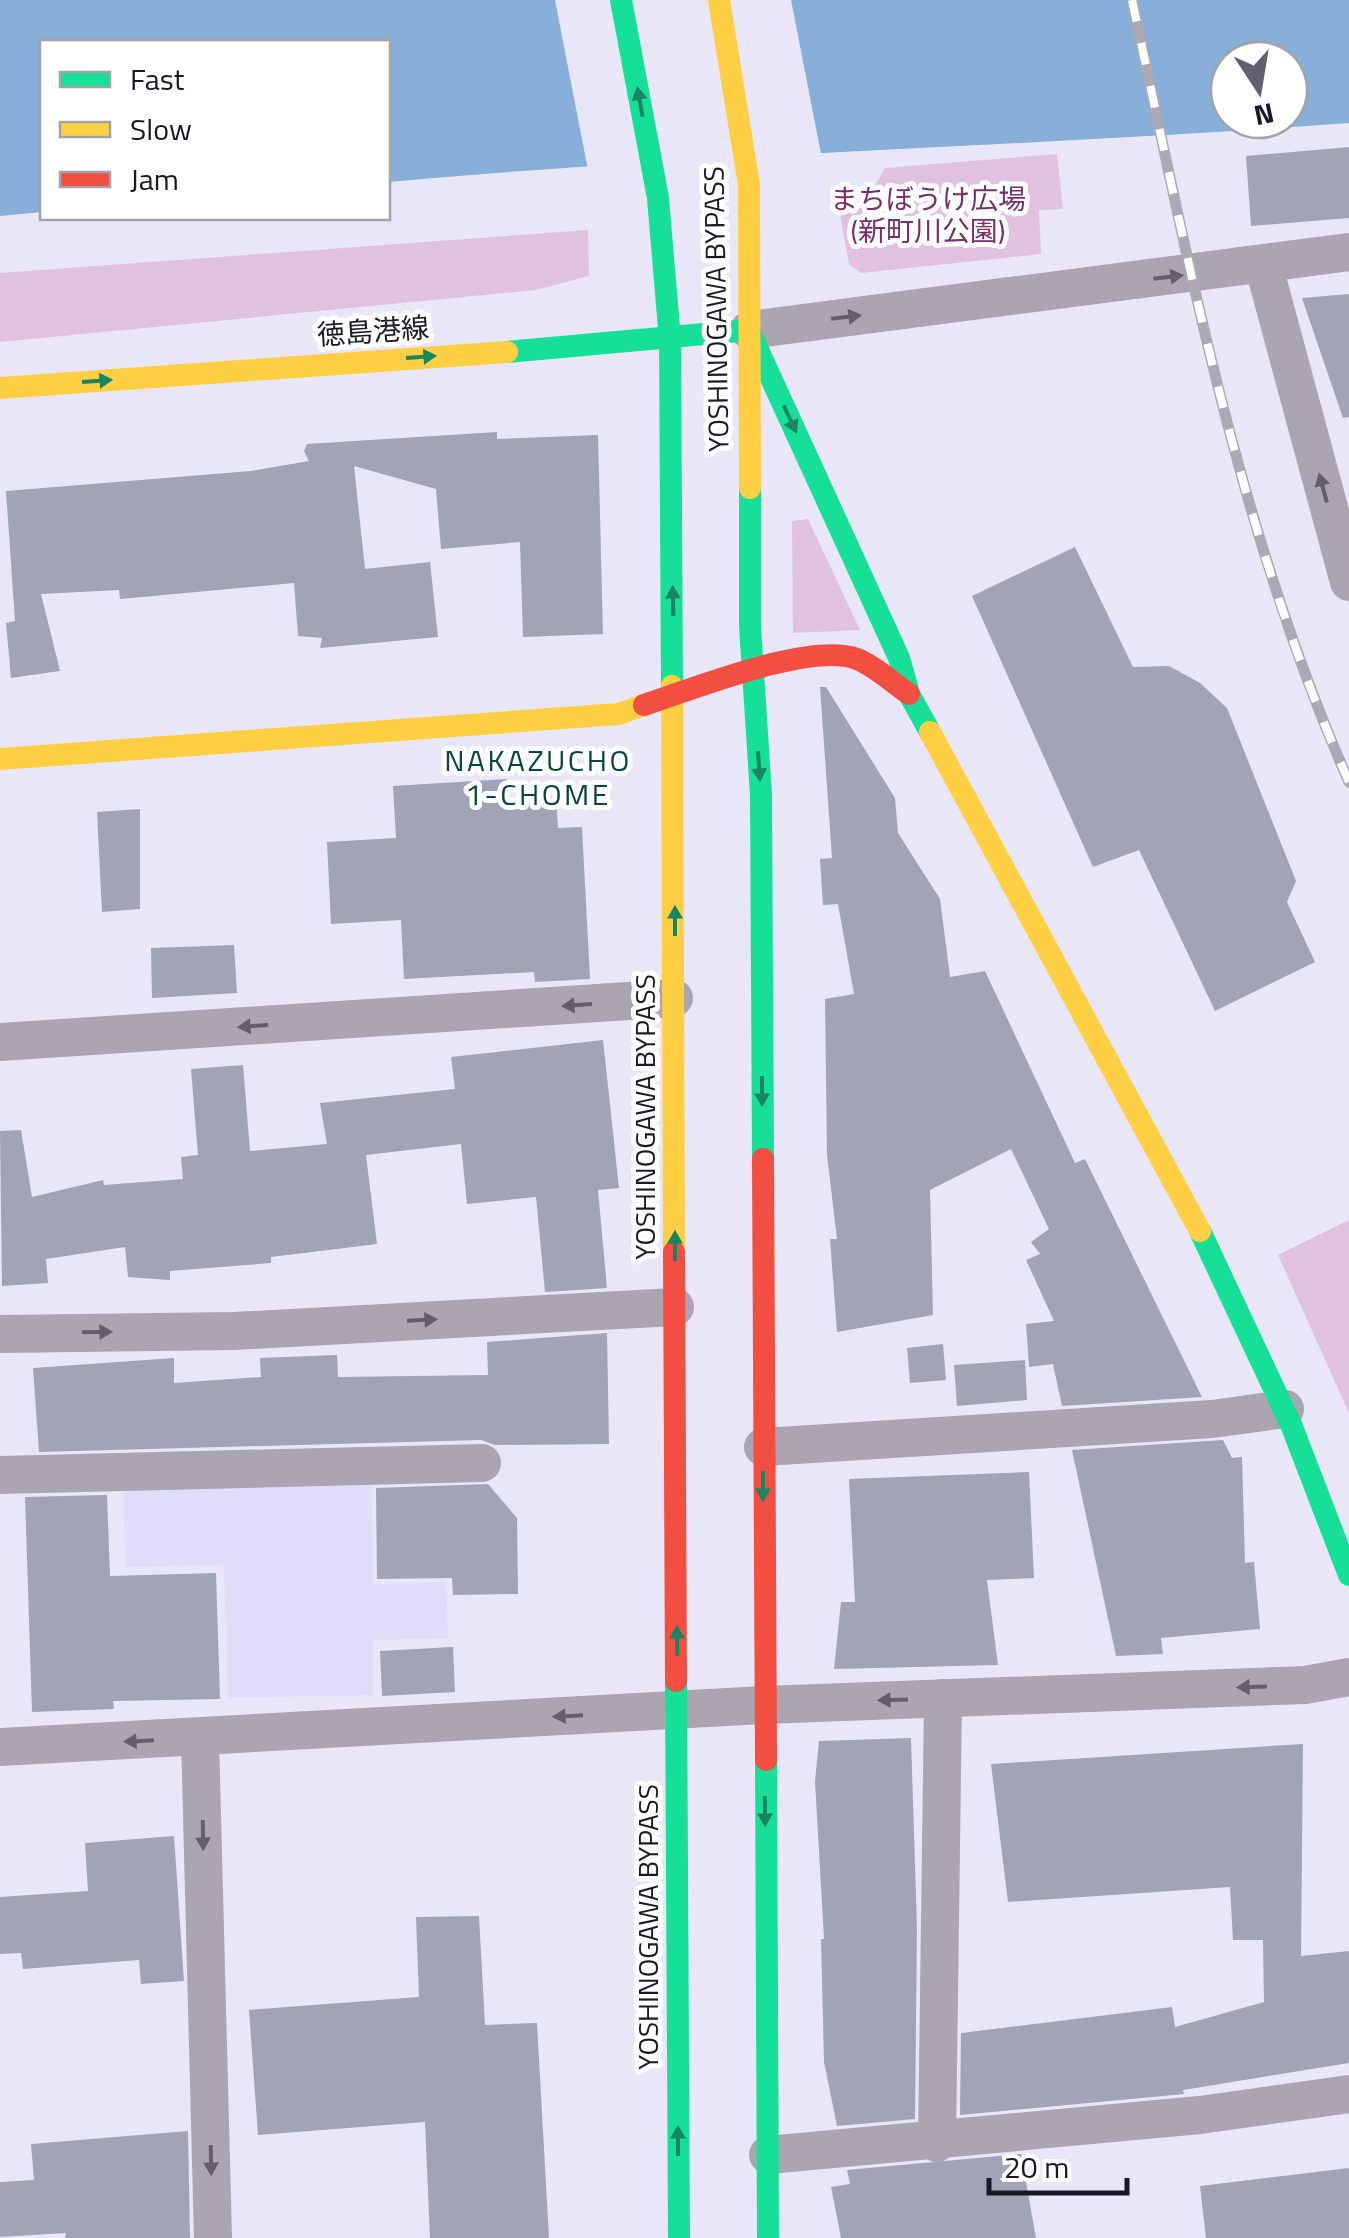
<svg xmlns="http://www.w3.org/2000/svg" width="1349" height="2238" viewBox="0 0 1349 2238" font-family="'Titillium Web','Noto Sans JP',sans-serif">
<rect width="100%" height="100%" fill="#e9e6f8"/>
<path fill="#e0ddfa" d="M371,1475L374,1584L446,1582L448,1638L373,1640L374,1695L228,1698L224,1565L125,1567L123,1481Z"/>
<g fill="#e1c1e0">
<path d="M1057,154L1063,209L1039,210L1041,254L861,273L849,264L839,209L862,208L885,168Z"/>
<path d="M588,230L589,276L536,290L0,342V273Z"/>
<path d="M808,519L860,630L793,633L792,521Z"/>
<path d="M1349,1220V1413L1278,1255Z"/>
</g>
<path fill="#87afd9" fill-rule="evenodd" d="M0,0H1349V123C1029,147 707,153 388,182V42H42V212L0,216ZM1229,60H1289V120H1229Z"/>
<path fill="#e9e6f8" d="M555,0H791L822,159L588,170Z"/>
<g fill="#a1a3b7">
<path d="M1349,147V218L1251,226L1246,156Z"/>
<path d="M1349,294V417L1343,418L1302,298Z"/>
<path d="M497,432V439L598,435L603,634L523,637L520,542L441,549L436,489L354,466L365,569L430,562L438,637L320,648L322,638L298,636L294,583L120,599L119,590L41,594L60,671L11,678L6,623L15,621L6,491L251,471L309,461L304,451L307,444Z"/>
<path d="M1075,547L1133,667L1169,666L1200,683L1227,708L1296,881L1287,902L1315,962L1215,1011L1139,850L1093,867L972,596Z"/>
<path d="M820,687H826L895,798L898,833L940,899L950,977L985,971L1075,1163L1085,1159L1202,1397L1062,1406L1053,1364L1029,1367L1026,1324L1054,1321L1026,1260L1040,1254L1031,1242L1049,1229L1011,1149L930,1190L933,1315L837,1332L830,1239H837L827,1155L825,999L854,994L838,904L823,905L820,859L832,858Z"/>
<path d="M507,779L508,799L556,797L558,828L582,827L590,979L535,982L534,972L404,979L401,920L331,924L327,842L396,838L393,786Z"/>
<path d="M140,809V909L102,912L97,812Z"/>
<path d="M234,945L237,993L152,998L151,948Z"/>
<path d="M603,1040L619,1188L598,1190L607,1288L545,1292L536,1197L467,1204L461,1144L366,1155L377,1244L271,1257V1263L170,1271V1280L128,1277L125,1247L46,1259L48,1283L2,1286L0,1131L21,1130L32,1197L103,1180L104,1185L183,1179L181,1157L198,1155L191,1069L243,1065L250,1151L327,1144L320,1103L455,1089L451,1057Z"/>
<path d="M607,1333L609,1444L495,1445L481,1440L39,1452L33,1368L174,1358V1383L261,1377L260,1358L337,1355L338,1377L488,1375L487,1342Z"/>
<path d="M943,1344L946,1380L910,1383L907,1348Z"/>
<path d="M1025,1360L1027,1400L957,1406L954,1365Z"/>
<path d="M1223,1440L1232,1458L1242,1457L1245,1563L1254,1562L1260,1629L1161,1638L1163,1654L1116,1656L1072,1450Z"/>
<path d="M1029,1472L1034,1578L987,1580L998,1665L834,1669L841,1602H855L849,1479Z"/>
<path d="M488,1484L517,1518L518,1594L453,1595L452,1578L377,1579L376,1488Z"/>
<path d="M107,1495L110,1576L216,1573L220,1699L113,1701L114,1709L32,1712L25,1497Z"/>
<path d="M453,1647L455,1692L382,1696L380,1651Z"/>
<path d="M911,1738L917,1928L915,2119L837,2126L824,2062L821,1939H824L815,1781L819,1741Z"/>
<path d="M1303,1744L1301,1956L1349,1951V2063L1183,2090L1184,2094L960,2115L961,2033L1172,2007L1175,2027L1264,2002L1263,1940H1233L1230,1887L1008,1902L991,1764Z"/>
<path d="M174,1836L184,1981L141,1984L139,1960L23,1969L21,1953L0,1954V1897L88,1891L85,1843Z"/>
<path d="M479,1916L485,2025L537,2023L549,2238H430L425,2122L258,2135L249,2010L419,1997L416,1917Z"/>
<path d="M188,2131L190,2238H65L66,2233L0,2237V2182L34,2180L31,2144Z"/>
<path d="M1021,2154L1036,2238H841L831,2187L850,2184L847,2170Z"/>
<path d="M1349,2168V2238H1206L1200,2186Z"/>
</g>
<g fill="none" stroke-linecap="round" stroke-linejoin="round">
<g stroke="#aba5b1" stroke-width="38">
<path d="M1264,267L1349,582"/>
<path d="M749,330L1349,252"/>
<path d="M0,1042L674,998"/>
<path d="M0,1334L234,1331L675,1307"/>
<path d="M763,1447L1212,1419L1285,1409"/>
<path d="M0,1475L482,1463"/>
<path d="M200,1738L213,2238"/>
<path d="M0,1747L764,1705L1305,1685L1349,1677"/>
<path d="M937,2143L943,1698"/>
<path d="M768,2155L1200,2115L1349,2094"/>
</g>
<g stroke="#16e098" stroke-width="22">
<path d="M621,0L658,198L670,340L672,686"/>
<path d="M507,352L749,330L899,658L909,694L930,732"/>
<path d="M750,488V626L761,795L763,1159"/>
<path d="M1200,1231L1292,1427L1349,1575"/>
<path d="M676,1681L679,2238"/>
<path d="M766,1760L768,2238"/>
</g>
<g stroke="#ffcf43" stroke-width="22">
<path d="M719,0L749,185L750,488"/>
<path d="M0,388L507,352"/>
<path d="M672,686L674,1252"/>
<path d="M930,732L1200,1231"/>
<path d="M0,759L619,714L644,705"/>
</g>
<g stroke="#f24e42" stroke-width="22">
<path d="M644,705C690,690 812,641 857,659C875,666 893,683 909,694"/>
<path d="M763,1159L766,1760"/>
<path d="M674,1252L676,1681"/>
</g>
<defs>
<path id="rail" d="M1132,0C1189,264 1239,534 1349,782"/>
</defs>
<use href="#rail" stroke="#ada9b4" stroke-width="11"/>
<use href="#rail" stroke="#fff" stroke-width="8" stroke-dasharray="22" stroke-linecap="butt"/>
</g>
<defs><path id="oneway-solid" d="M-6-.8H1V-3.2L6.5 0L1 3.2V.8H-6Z" transform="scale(2.5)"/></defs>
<g fill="#188663">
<use href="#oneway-solid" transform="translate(640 102) rotate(-100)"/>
<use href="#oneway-solid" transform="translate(421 357) rotate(-4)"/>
<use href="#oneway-solid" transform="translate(97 381) rotate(-4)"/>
<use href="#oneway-solid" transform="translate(790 419) rotate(65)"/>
<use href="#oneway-solid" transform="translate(673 601) rotate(-91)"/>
<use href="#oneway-solid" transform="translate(759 766) rotate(86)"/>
<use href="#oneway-solid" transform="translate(675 921) rotate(-90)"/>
<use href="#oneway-solid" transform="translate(762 1091) rotate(90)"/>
<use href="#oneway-solid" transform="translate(675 1246) rotate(-90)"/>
<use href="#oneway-solid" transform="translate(763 1486) rotate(90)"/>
<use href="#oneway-solid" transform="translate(677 1641) rotate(-91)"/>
<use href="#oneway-solid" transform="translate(765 1811) rotate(89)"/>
<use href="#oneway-solid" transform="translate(678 2141) rotate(-90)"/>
</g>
<g fill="#625e6a">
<use href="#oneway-solid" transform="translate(1168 277) rotate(-7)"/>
<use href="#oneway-solid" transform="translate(846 317) rotate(-7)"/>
<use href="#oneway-solid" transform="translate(1323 488) rotate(-105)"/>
<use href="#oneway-solid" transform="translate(577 1005) rotate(176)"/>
<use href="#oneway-solid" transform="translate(253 1026) rotate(176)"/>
<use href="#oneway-solid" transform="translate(422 1320) rotate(-3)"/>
<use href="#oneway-solid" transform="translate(97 1332) rotate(-1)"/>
<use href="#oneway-solid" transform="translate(1252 1687) rotate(178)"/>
<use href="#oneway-solid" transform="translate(893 1700) rotate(178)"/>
<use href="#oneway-solid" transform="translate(568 1716) rotate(177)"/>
<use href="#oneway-solid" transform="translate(139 1741) rotate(177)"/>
<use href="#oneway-solid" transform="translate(203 1835) rotate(89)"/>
<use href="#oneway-solid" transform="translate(211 2160) rotate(89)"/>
</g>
<g text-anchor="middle" stroke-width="10" stroke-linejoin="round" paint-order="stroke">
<g font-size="28" fill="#792e6a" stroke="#fff">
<text x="928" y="209">まちぼうけ広場<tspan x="928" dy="32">(新町川公園)</tspan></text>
</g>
<g font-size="28" fill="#1a1823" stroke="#fff">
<text transform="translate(716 309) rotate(-91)" y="10">YOSHINOGAWA BYPASS</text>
<text transform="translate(373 331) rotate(-4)" y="10">徳島港線</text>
<text transform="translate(645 1117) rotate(-90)" y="10">YOSHINOGAWA BYPASS</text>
<text transform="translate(648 1927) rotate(-90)" y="10">YOSHINOGAWA BYPASS</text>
</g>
<g font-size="30" letter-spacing="2.5" fill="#09453c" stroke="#fff">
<text x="538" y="771">NAKAZUCHO<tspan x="538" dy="34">1-CHOME</tspan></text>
</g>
</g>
<rect x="40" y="40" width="350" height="180" fill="#ffffff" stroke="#a3a3a7" stroke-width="2.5"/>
<rect x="60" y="72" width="50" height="15" fill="#16e098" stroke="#a3a3a7" stroke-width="2.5"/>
<text x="130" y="90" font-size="30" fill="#1a1823">Fast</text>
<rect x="60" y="122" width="50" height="15" fill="#ffcf43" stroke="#a3a3a7" stroke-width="2.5"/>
<text x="130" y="140" font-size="30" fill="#1a1823">Slow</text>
<rect x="60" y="172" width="50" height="15" fill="#f24e42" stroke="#a3a3a7" stroke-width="2.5"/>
<text x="130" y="190" font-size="30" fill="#1a1823">Jam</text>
<g transform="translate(1259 90) rotate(168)"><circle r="48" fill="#ffffff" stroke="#a3a3a7" stroke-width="2.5"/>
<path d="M0-8L18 38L0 25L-18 38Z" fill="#62606e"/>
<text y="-15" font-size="28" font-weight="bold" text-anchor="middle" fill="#1a1823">N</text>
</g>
<path d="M989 2178v15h138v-15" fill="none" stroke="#1a1823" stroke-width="5"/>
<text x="1004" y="2178" font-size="30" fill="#1a1823" stroke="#ffffff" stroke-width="8" paint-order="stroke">20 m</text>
</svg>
